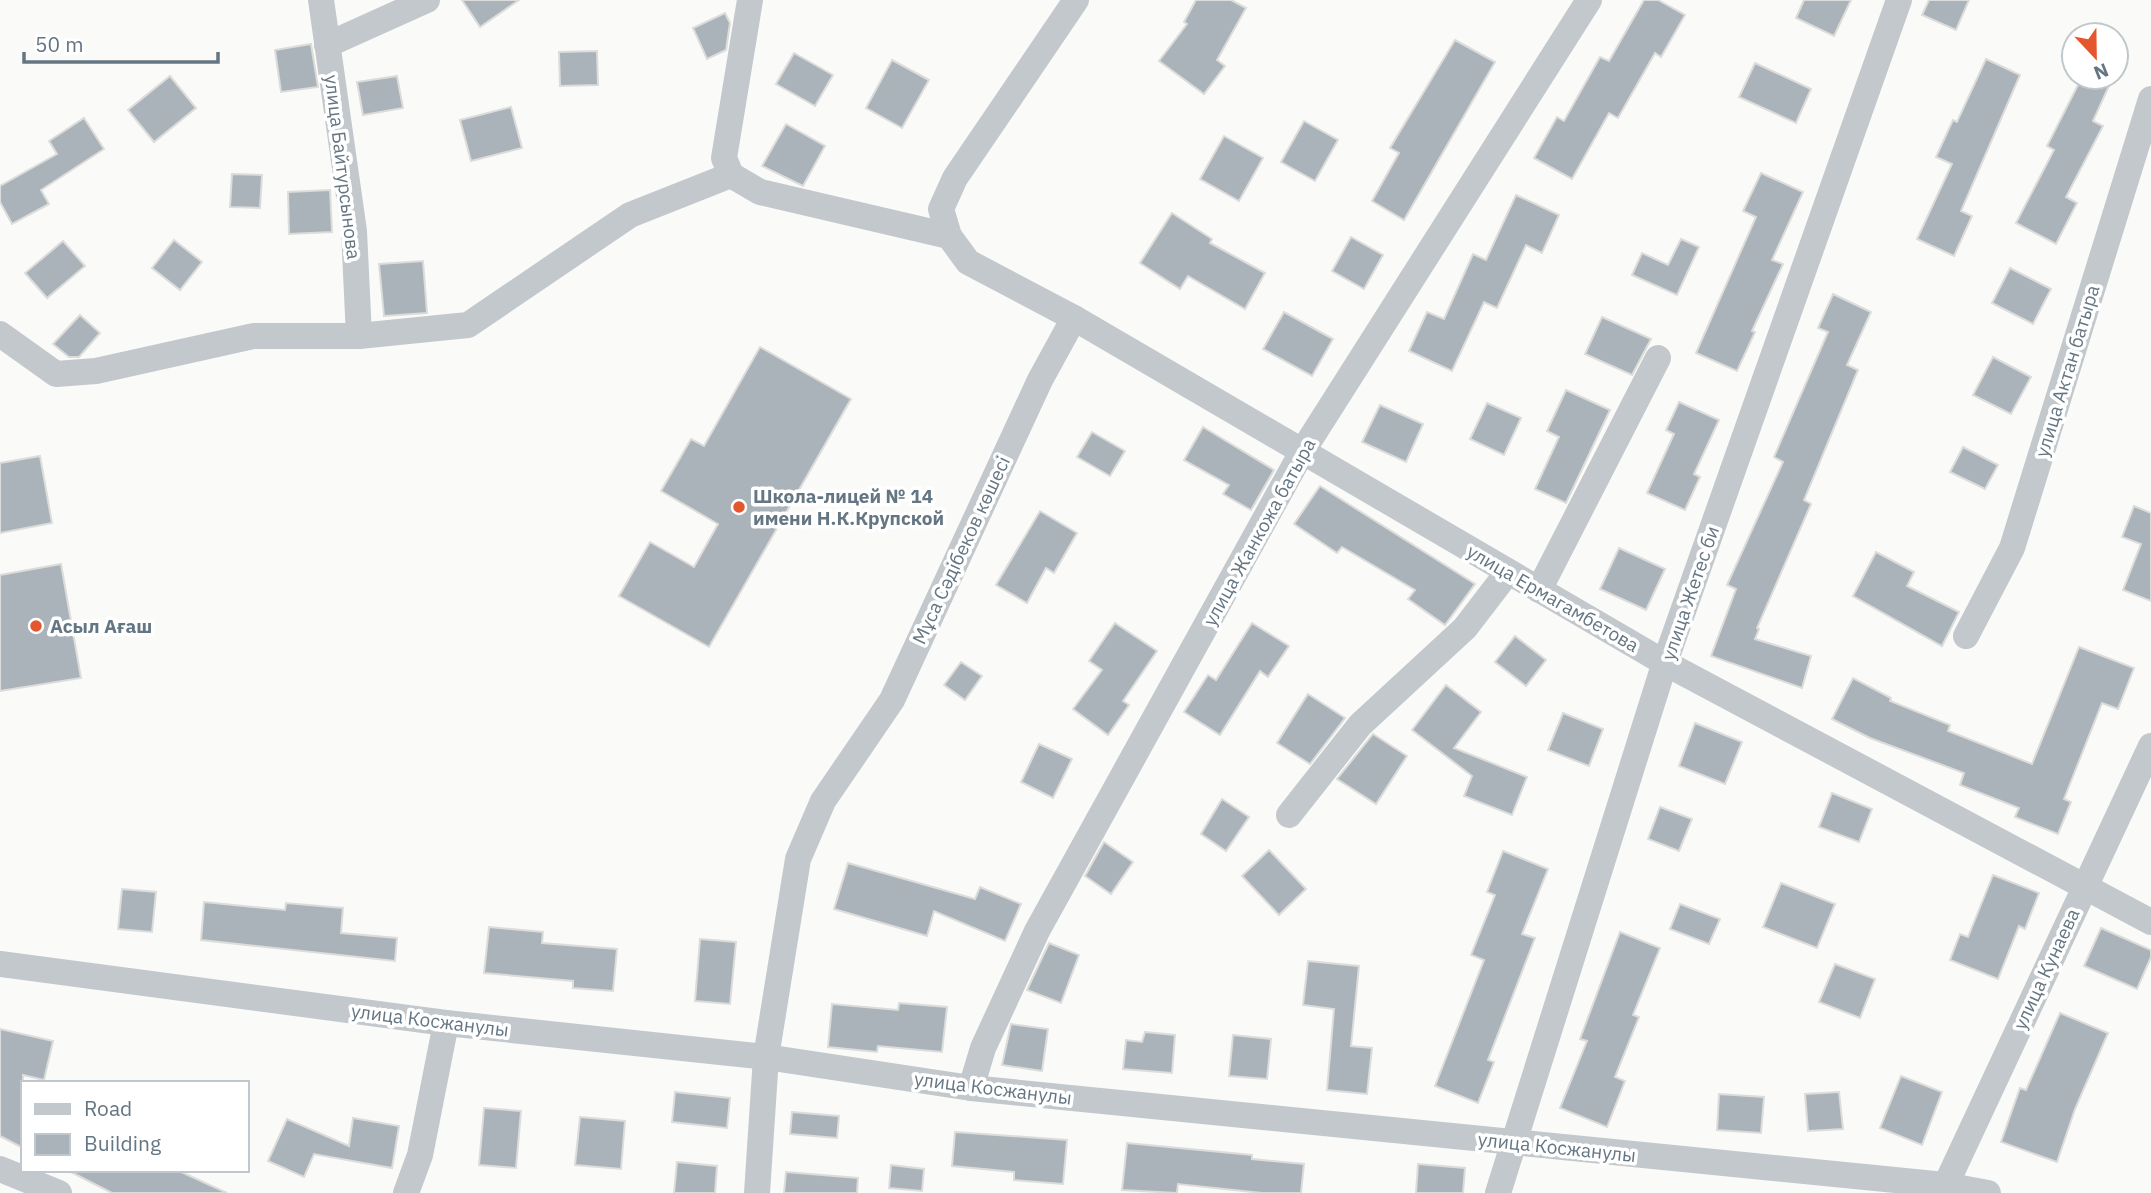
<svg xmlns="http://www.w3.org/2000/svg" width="2151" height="1193" viewBox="0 0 2151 1193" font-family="'IBM Plex Sans',sans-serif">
<rect width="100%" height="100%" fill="#fafaf8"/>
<g fill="#aab3b9" stroke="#dcdcda" stroke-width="2">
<path d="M462,0H519L480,27Z"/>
<path d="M1196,0H1231L1246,8L1217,60L1225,66L1204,94L1159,61L1187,24L1184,22Z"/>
<path d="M1644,0H1658L1685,15L1661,57L1655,53L1618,118L1609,113L1572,179L1534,158L1557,117L1564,121L1600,57L1609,61Z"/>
<path d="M1804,0H1851L1834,36L1796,18Z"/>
<path d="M1929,0H1969L1956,30L1922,15Z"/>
<path d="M725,13L730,23L726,50L707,59L693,28Z"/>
<path d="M1455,40L1495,62L1404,220L1372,201L1399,153L1390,148Z"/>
<path d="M311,44L318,87L281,92L275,50Z"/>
<path d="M597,51L598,85L560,86L559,52Z"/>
<path d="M794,53L833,75L815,106L776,84Z"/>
<path d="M1986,59L2020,75L1961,211L1972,216L1954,256L1917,239L1952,164L1936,157L1953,120L1957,122Z"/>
<path d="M892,60L929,80L902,128L866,108Z"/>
<path d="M1755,63L1811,89L1796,123L1739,97Z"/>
<path d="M170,76L196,108L154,142L128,110Z"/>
<path d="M397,76L403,108L363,115L357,82Z"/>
<path d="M2082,77H2113L2093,121L2103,126L2066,197L2077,203L2056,244L2016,223L2054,150L2047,146Z"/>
<path d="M511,107L522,148L471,161L460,120Z"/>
<path d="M84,118L104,149L41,190L49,204L12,224L0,202V186L57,154L49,141Z"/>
<path d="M1304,121L1338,140L1315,181L1281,162Z"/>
<path d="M786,124L825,146L803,186L762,166Z"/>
<path d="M1224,136L1263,158L1239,201L1200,179Z"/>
<path d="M1761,173L1803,192L1772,260L1783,264L1752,331L1755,332L1737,371L1696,353L1756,217L1743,211Z"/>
<path d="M232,174L262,175L260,208L230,207Z"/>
<path d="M330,190L332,232L289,234L288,192Z"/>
<path d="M1516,195L1559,215L1542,253L1526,245L1497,308L1484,302L1452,371L1409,351L1427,312L1444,319L1473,254L1486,260Z"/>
<path d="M1172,213L1212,239L1210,243L1265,273L1245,309L1188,276L1180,289L1140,263Z"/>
<path d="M1351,237L1383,255L1364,289L1332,271Z"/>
<path d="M1681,239L1699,247L1677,295L1632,275L1642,253L1668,265Z"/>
<path d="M174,240L202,262L180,290L152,268Z"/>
<path d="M63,241L85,266L47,298L25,273Z"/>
<path d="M423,261L427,313L384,316L379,264Z"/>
<path d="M2010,268L2051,289L2033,324L1992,303Z"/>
<path d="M1833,294L1871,312L1847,365L1858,370L1804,500L1811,504L1757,628L1759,629L1755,639L1811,656L1802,688L1711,656L1736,589L1727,585L1783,462L1774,457L1828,332L1818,328Z"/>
<path d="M1284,312L1333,339L1312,376L1263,349Z"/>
<path d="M80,315L100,333L79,357H69L53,344Z"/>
<path d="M1602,317L1651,339L1632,375L1585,354Z"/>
<path d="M760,347L851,399L709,647L619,596L650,542L694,567L718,524L661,491L691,439L704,446Z"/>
<path d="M1993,357L2031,377L2011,414L1973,395Z"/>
<path d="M1566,390L1610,410L1566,503L1535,489L1559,437L1547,431Z"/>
<path d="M1679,402L1719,420L1694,474L1700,477L1685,510L1647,493L1674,434L1666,430Z"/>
<path d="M1487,403L1521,418L1504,455L1470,439Z"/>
<path d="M1380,405L1423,424L1406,462L1362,442Z"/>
<path d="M1203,427L1274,470L1251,510L1223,494L1229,485L1184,460Z"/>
<path d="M1092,432L1125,451L1110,476L1077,457Z"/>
<path d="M1963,447L1998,465L1985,489L1950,472Z"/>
<path d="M40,456L52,523L0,533V463Z"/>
<path d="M1320,486L1475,584L1445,625L1408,599L1415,590L1342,547L1337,553L1294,524Z"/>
<path d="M2134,506L2151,513V601L2123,590L2141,544L2122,537Z"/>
<path d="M1040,511L1077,533L1054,573L1046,568L1027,603L996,585Z"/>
<path d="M1619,548L1665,569L1646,610L1600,589Z"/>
<path d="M1876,552L1914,572L1907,586L1959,612L1942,646L1853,596Z"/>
<path d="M61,564L81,678L0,691V575Z"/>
<path d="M1115,623L1157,651L1123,701L1129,705L1108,735L1073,709L1102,670L1089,661Z"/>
<path d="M1252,623L1289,646L1268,677L1260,671L1220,735L1184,712L1208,675L1216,680Z"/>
<path d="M1515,636L1546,660L1526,686L1495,662Z"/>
<path d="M2079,647L2134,668L2118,709L2102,703L2064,799L2071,802L2058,834L2015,817L2019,808L1960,785L1964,773L1870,738L1832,719L1853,678L1891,698L1890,701L1950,725L1948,731L2032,764Z"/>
<path d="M961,662L982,676L965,700L944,685Z"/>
<path d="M1446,685L1481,712L1454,748L1527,777L1512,815L1464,796L1472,776L1412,730Z"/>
<path d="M1308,694L1345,718L1310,764L1277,743Z"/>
<path d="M1563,713L1603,729L1589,766L1548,750Z"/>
<path d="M1695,723L1742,742L1725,784L1679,766Z"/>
<path d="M1373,734L1407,756L1376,804L1337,779Z"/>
<path d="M1039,744L1072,759L1053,798L1021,782Z"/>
<path d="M1832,793L1872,809L1859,842L1819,827Z"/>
<path d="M1222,799L1249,817L1226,851L1201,834Z"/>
<path d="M1660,807L1692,819L1679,851L1648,839Z"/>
<path d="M1104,842L1133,862L1111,894L1085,876Z"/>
<path d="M1269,850L1306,889L1279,915L1242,876Z"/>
<path d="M1503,851L1548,869L1522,934L1535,938L1488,1060L1494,1062L1478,1103L1435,1086L1484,960L1471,955L1495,895L1487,892Z"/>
<path d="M848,863L975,899L980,887L1021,904L1005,941L934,911L927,936L834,909Z"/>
<path d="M1993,875L2039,893L2025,929L2019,926L1998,979L1950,960L1960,934L1968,937Z"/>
<path d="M1781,883L1835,904L1817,948L1763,927Z"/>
<path d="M122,889L156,892L152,932L118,929Z"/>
<path d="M204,902L285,910L286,903L343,908L341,933L397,938L395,961L201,940Z"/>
<path d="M1680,904L1720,919L1709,944L1670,929Z"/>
<path d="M489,927L543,932L542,943L617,949L613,991L573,988V981L484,973Z"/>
<path d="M2101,928L2151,950V957L2137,989L2084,966Z"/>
<path d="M1620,932L1660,948L1633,1015L1639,1017L1615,1077L1625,1081L1607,1127L1560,1108L1587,1041L1580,1039Z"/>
<path d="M700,939L736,942L730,1004L695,1001Z"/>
<path d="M1049,943L1079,955L1061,1003L1027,990Z"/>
<path d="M1308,961L1359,966L1351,1046L1372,1048L1367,1094L1327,1090L1334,1009L1303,1005Z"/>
<path d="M1835,964L1875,979L1860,1018L1819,1002Z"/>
<path d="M899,1003L947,1007L942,1052L878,1046L877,1052L828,1047L832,1004L898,1010Z"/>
<path d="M2060,1013L2108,1033L2075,1109L2057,1162L2001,1142L2020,1088L2026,1090Z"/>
<path d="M1011,1024L1048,1029L1042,1071L1002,1065Z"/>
<path d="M0,1029L53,1041L44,1080L23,1075V1148L0,1136Z"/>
<path d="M1145,1032L1175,1035L1172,1073L1123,1069L1126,1040L1142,1042Z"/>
<path d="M1233,1035L1271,1039L1267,1079L1229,1076Z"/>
<path d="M1901,1076L1942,1092L1922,1145L1880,1128Z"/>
<path d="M675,1092L730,1098L727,1128L672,1122Z"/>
<path d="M1839,1092L1843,1129L1808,1131L1805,1094Z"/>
<path d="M1719,1094L1764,1097L1761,1133L1717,1130Z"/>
<path d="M484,1108L521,1111L516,1168L479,1165Z"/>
<path d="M792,1112L839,1116L837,1138L790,1134Z"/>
<path d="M580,1117L625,1121L621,1169L575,1165Z"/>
<path d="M353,1118L399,1126L392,1168L314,1154L304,1177L268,1161L287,1119L349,1146Z"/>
<path d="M955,1132L1067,1140L1063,1184L1014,1180V1172L952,1166Z"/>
<path d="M1127,1143L1252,1155V1159L1304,1164L1301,1193H1262L1178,1184L1177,1193L1122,1190Z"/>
<path d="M677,1162L717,1166L715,1193H674Z"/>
<path d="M1418,1164L1465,1168L1463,1193H1416Z"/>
<path d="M891,1165L924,1169L922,1191L889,1188Z"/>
<path d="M67,1170H177L227,1193H112Z"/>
<path d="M786,1172L858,1178L857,1193H784Z"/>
</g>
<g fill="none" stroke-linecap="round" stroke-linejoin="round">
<g stroke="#c3c8cc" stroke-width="26">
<path d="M321,0L354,231L359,336"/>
<path d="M750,0L724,158L731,175L760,192L949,236"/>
<path d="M1076,0L955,178L941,209L949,236L968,262L1074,318L1665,663L2151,922"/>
<path d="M327,45L427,0"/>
<path d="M0,334L56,374L96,371L254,336H359L468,325L630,215L731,175"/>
<path d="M1539,590L1658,358"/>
<path d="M1966,636L2012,548L2151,99"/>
<path d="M1289,815L1360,725L1465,628L1508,572"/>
<path d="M0,964L446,1023L766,1057L971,1088L1945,1185L1988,1193"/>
<path d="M971,1088L983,1048L1037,931L1302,452L1589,0"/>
<path d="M0,1169L59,1193"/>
<path d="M406,1193L420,1155L446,1023"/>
<path d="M757,1193L766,1057L798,859L823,801L892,700L1040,380L1074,318"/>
<path d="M1498,1193L1665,662L1899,0"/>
<path d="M1942,1193L2151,746"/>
</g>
</g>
<g fill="#e4572e" stroke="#fff" stroke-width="2.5">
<circle cx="739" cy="507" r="7"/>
<circle cx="36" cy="626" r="7"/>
</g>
<g text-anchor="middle" stroke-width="7" stroke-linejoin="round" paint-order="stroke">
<g font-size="19" fill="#657683" stroke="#fff">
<text transform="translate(343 167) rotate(83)" y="7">улица Байтурсынова</text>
<text transform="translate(2067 371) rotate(-73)" y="7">улица Актан батыра</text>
<text transform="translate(1259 532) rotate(-61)" y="7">улица Жанкожа батыра</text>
<text transform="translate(961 550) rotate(-65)" y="7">Мұса Сәдібеков көшесі</text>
<text transform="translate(1690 593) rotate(-71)" y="7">улица Жетес би</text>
<text transform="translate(1553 598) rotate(30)" y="7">улица Ермагамбетова</text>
<text transform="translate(2046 969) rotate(-65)" y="7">улица Кунаева</text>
<text transform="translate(430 1020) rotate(7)" y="7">улица Косжанулы</text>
<text transform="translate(993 1088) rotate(7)" y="7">улица Косжанулы</text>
<text transform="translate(1557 1147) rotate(6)" y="7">улица Косжанулы</text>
</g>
<g font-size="19" font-weight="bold" fill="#657683" stroke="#fff" text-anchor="start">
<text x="753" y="503">Школа-лицей № 14<tspan x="753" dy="22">имени Н.К.Крупской</tspan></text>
<text x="50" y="633">Асыл Ағаш</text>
</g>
</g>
<rect x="21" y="1081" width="228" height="91" fill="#ffffff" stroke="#c1c8cd" stroke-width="2"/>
<rect x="35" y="1104" width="35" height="10" fill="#c3c8cc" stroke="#c1c8cd" stroke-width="2"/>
<text x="84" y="1116" font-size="21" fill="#657683">Road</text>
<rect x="35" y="1134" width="35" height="21" fill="#aab3b9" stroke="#c1c8cd" stroke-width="2"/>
<text x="84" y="1151" font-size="21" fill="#657683">Building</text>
<g transform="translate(2095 56) rotate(158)"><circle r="33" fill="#ffffff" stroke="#c1c8cd" stroke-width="2"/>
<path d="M0-5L12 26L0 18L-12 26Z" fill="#e4572e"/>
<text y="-10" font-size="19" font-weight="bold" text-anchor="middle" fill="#657683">N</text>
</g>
<path d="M24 52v10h194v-10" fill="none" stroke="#657683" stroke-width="3.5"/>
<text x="35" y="52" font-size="21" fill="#657683" stroke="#ffffff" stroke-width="5" paint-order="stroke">50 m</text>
</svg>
